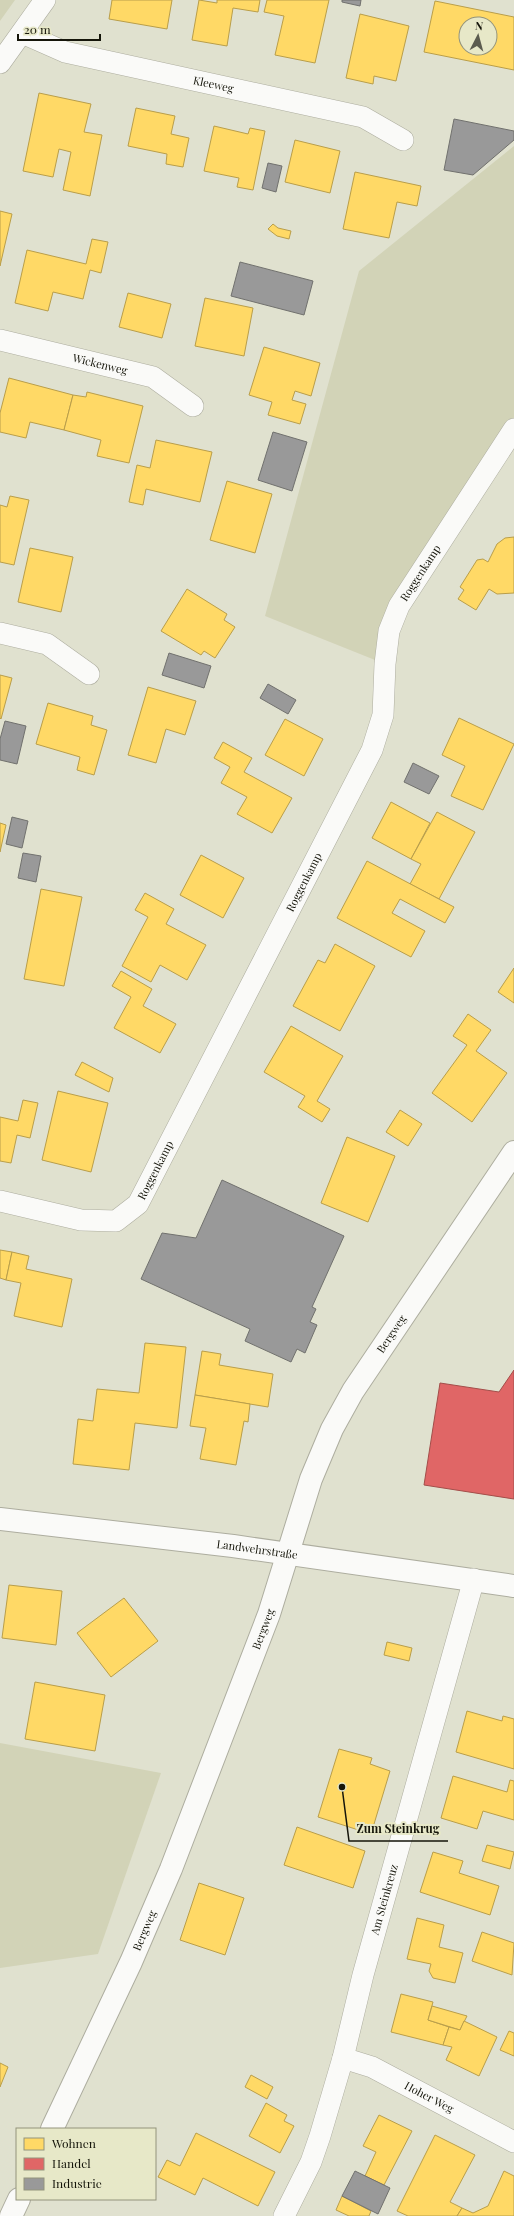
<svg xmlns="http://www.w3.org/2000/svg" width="514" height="2216" viewBox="0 0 514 2216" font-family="'Playfair Display',serif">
<rect width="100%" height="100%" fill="#e0e1cf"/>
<g fill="#d2d3b7">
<path d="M0,0H15L0,21Z"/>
<path d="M514,146V429L399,606L385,664L265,616L359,271Z"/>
<path d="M0,1743L161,1773L98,1954L0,1968Z"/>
</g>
<g fill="#ffd966" stroke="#b99e4a" fill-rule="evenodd">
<path d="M112,0H172L167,29L109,19Z"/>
<path d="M199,0L217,3V0H260L258,12L233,8L227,46L192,40Z"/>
<path d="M267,0H329L315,63L275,55L284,16L264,12Z"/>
<path d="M435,1L514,17V70L424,52ZM466,24H490V48H466Z"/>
<path d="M360,14L409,26L396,81L374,76L373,84L346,78Z"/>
<path d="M39,93L91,104L84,132L102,135L90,196L63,190L71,152L59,149L53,177L23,171Z"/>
<path d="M136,108L175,116L171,134L189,138L183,167L166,164L167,154L128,146Z"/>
<path d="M214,126L248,134L250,128L265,131L253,190L237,187L239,178L204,171Z"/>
<path d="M295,140L340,151L330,193L285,182Z"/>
<path d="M355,172L421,186L417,206L397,202L389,238L343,229Z"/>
<path d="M0,211L12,214L0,266Z"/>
<path d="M273,224L278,228L291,231L289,239L277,236L268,229Z"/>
<path d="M92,239L108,242L101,273L90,270L83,299L53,292L48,311L15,303L27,250L86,264Z"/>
<path d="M128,293L171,304L162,338L119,327Z"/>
<path d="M205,298L253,308L244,356L195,346Z"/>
<path d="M264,347L320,363L311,396L295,391L292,400L306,404L300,424L268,415L272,402L249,395Z"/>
<path d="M9,378L73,395L64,430L30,422L26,438L0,432V413Z"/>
<path d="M87,392L143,406L129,463L97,456L101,440L64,430L73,395L86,397Z"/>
<path d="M156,440L212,452L200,502L146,489L143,505L129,502L137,465L150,468Z"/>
<path d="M227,481L272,494L255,553L210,540Z"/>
<path d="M10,496L29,500L14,565L0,562V505L7,507Z"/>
<path d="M514,537V593L497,594L489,589L476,610L458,599L464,590L460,587L477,560L483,559L488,562L497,544L505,538Z"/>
<path d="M30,548L73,557L61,612L18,602Z"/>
<path d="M187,589L227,614L224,620L235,627L215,658L204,651L201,655L161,631Z"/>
<path d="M0,675L12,678L1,719L0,718Z"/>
<path d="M148,687L196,701L185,735L166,729L156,763L128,755Z"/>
<path d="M48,703L93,716L91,725L107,730L94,775L77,770L80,757L36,744Z"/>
<path d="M459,718L514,744L483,810L451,796L465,766L442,755Z"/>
<path d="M285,719L323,739L304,776L265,755Z"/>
<path d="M223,742L252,758L244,772L292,798L272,833L237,814L247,797L221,783L230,767L214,758Z"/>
<path d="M391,802L430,823L411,859L372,838Z"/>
<path d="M437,812L475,832L439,899L410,884L421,864L411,859Z"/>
<path d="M0,823L6,825L0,852Z"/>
<path d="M201,855L244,878L223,918L180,895Z"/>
<path d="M367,861L454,907L445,923L400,899L392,913L425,931L411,957L337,918Z"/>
<path d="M41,889L82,897L64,986L24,979Z"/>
<path d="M145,893L174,909L166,924L206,945L187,980L160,965L151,982L122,966L148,917L135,910Z"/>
<path d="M335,944L375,966L340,1031L293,1006L318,960L325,963Z"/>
<path d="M514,968V1003L498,992Z"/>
<path d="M121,971L152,989L143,1006L176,1024L160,1053L114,1028L131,997L112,986Z"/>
<path d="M468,1014L491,1030L476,1051L507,1073L472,1122L432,1093L467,1045L453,1036Z"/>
<path d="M291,1026L343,1056L317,1101L330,1109L322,1122L298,1107L305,1096L264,1072Z"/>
<path d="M82,1062L113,1078L109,1092L75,1075Z"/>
<path d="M58,1091L108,1103L91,1172L42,1160Z"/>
<path d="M23,1100L38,1103L30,1138L17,1135L11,1163L0,1161V1117L18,1121Z"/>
<path d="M400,1110L422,1124L408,1146L386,1132Z"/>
<path d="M347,1137L395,1156L368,1222L321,1203Z"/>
<path d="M0,1250L12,1252L6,1280L0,1278Z"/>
<path d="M12,1252L29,1256L26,1269L72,1279L62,1327L14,1316L21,1283L6,1280Z"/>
<path d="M145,1343L186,1347L177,1428L135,1423L129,1470L73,1464L78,1419L93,1421L97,1389L139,1393Z"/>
<path d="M202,1351L221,1354L219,1365L273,1374L268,1407L195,1395Z"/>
<path d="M195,1395L250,1404L248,1422L244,1421L236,1465L200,1459L206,1428L190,1426Z"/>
<path d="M9,1585L62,1591L56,1645L2,1638Z"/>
<path d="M124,1598L158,1641L111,1677L77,1633Z"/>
<path d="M387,1642L412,1648L409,1661L384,1655Z"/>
<path d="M35,1682L105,1695L95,1751L25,1739Z"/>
<path d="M467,1711L502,1721L503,1716L514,1719V1769L456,1752Z"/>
<path d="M339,1749L372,1758L370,1764L390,1771L371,1834L318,1817Z"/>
<path d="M453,1776L507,1792L510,1780L514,1781V1820L483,1811L477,1829L441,1818Z"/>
<path d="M297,1827L365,1851L353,1888L284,1865Z"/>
<path d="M487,1845L514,1852L510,1869L482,1861Z"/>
<path d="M433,1852L463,1861L459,1873L499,1886L490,1915L420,1892Z"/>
<path d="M199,1883L244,1898L225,1955L180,1940Z"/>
<path d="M417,1918L444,1925L439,1947L463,1953L455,1983L433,1978L429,1971L431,1964L407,1959Z"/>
<path d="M482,1932L514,1943L512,1975L472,1961Z"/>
<path d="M401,1994L433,2002L428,2020L449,2027L443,2045L391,2032Z"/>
<path d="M432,2006L467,2016L460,2030L428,2020Z"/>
<path d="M464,2021L497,2037L479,2076L446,2060L452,2047L443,2045L449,2027L460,2030Z"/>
<path d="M509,2031L514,2033V2056L500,2050Z"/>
<path d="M0,2063L8,2067L0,2087Z"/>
<path d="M251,2075L273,2087L267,2099L245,2087Z"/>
<path d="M266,2103L287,2115L284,2121L294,2126L280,2153L249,2136Z"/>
<path d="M379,2115L412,2131L384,2185L365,2176L376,2152L363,2146Z"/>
<path d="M196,2133L275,2172L258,2206L203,2178L195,2195L158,2177L167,2160L180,2166Z"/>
<path d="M435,2135L475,2155L450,2202L462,2208L457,2216H408L397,2211Z"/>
<path d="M504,2171L514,2176V2216H457L462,2208L473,2213L488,2206Z"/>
<path d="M342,2196L371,2211L369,2216H349L336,2210Z"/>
</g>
<path fill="#e06666" stroke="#a34e4a" d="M514,1370V1499L424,1485L440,1383L499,1392Z"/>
<g fill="#999" stroke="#71716e">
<path d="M342,0H361L360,6L342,2Z"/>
<path d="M454,119L514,131V140L473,175L444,170Z"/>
<path d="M268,163L282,166L276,192L262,188Z"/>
<path d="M240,262L313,281L304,315L231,296Z"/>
<path d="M273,432L307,442L292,491L258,480Z"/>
<path d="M169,653L211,666L204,688L162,675Z"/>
<path d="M268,684L296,700L288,714L260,698Z"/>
<path d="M5,721L26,726L17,764L0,760V739Z"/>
<path d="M413,763L439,776L429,794L404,782Z"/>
<path d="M12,817L28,821L22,848L6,844Z"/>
<path d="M23,853L41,856L36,882L18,878Z"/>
<path d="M222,1180L344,1236L312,1307L316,1309L310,1322L317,1325L305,1353L297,1349L291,1362L245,1341L250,1329L141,1279L162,1233L196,1238Z"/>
<path d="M355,2171L390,2188L378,2214L342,2196Z"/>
</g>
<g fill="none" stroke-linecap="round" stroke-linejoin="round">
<defs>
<g id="street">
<path id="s1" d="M22,33L65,52L363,117L403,140"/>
<path d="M0,63L45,0"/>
<path id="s2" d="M0,340L153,377L193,406"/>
<path d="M0,633L47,644L89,674"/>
<path id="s3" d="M0,1201L81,1220L116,1221L138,1204L372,750L383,715L385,664L389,631L399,606L514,429"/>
<path id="s4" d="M343,2058L372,2067L514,2142"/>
<path id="s5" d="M284,2216L311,2162L320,2136L343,2058L363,1975L474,1579"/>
</g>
<g id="secondary">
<path id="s6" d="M0,1519L233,1546L514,1586"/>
<path id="s7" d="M52,2129L131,1962L171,1869L269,1614L311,1479L332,1429L353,1391L514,1152"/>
<path d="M11,2216L19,2199"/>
</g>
</defs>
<use href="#street" stroke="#adad9f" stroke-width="22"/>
<use href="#secondary" stroke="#adad9f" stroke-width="24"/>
<use href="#street" stroke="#fafaf8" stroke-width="21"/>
<use href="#secondary" stroke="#fafaf8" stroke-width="22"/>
</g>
<g text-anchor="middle" stroke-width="4" stroke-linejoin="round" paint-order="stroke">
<g font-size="11" fill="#15150a" stroke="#e7e8c8">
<text dy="4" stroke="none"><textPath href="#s1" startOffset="199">Kleeweg</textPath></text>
<text dy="4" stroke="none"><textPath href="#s2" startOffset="103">Wickenweg</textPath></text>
<text dy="4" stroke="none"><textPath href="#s3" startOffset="844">Roggenkamp</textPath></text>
<text dy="4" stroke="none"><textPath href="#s3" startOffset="508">Roggenkamp</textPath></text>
<text dy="4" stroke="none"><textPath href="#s3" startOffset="184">Roggenkamp</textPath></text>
<text dy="4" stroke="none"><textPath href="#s7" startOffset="867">Bergweg</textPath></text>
<text dy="4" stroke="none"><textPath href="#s6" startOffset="259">Landwehrstraße</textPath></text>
<text dy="4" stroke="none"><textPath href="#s7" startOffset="543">Bergweg</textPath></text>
<text dy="4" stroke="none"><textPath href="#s5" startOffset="333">Am Steinkreuz</textPath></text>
<text dy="4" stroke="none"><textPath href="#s7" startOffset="219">Bergweg</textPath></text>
<text dy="4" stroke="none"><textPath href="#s4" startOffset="95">Hoher Weg</textPath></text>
</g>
</g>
<path fill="none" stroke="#15150a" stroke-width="1.5" d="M342 1787L349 1841H448"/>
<circle fill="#15150a" stroke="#e7e8c8" stroke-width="1.5" cx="342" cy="1787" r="4"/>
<g font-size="12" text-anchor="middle" font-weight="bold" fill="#15150a" stroke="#e7e8c8" stroke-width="4" stroke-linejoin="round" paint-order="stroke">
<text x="398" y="1833">Zum Steinkrug</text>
</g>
<rect x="16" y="2128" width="140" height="72" fill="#e7e8c8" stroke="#93947c"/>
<rect x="24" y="2138" width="20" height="12" fill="#ffd966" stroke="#93947c"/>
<text x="52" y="2148" font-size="12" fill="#15150a">Wohnen</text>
<rect x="24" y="2158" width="20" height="12" fill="#e06666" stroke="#93947c"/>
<text x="52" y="2168" font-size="12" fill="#15150a">Handel</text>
<rect x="24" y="2178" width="20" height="12" fill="#999999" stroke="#93947c"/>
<text x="52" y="2188" font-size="12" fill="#15150a">Industrie</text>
<g transform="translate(478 36) rotate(6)"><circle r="19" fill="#e7e8c8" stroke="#93947c"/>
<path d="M0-3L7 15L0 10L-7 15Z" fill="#5c5c4f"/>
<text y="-6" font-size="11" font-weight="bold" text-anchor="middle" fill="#15150a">N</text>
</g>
<path d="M18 34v6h82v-6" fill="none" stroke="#15150a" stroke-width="2"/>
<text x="24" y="34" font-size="12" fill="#15150a" stroke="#e7e8c8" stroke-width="3" paint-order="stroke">20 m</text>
</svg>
